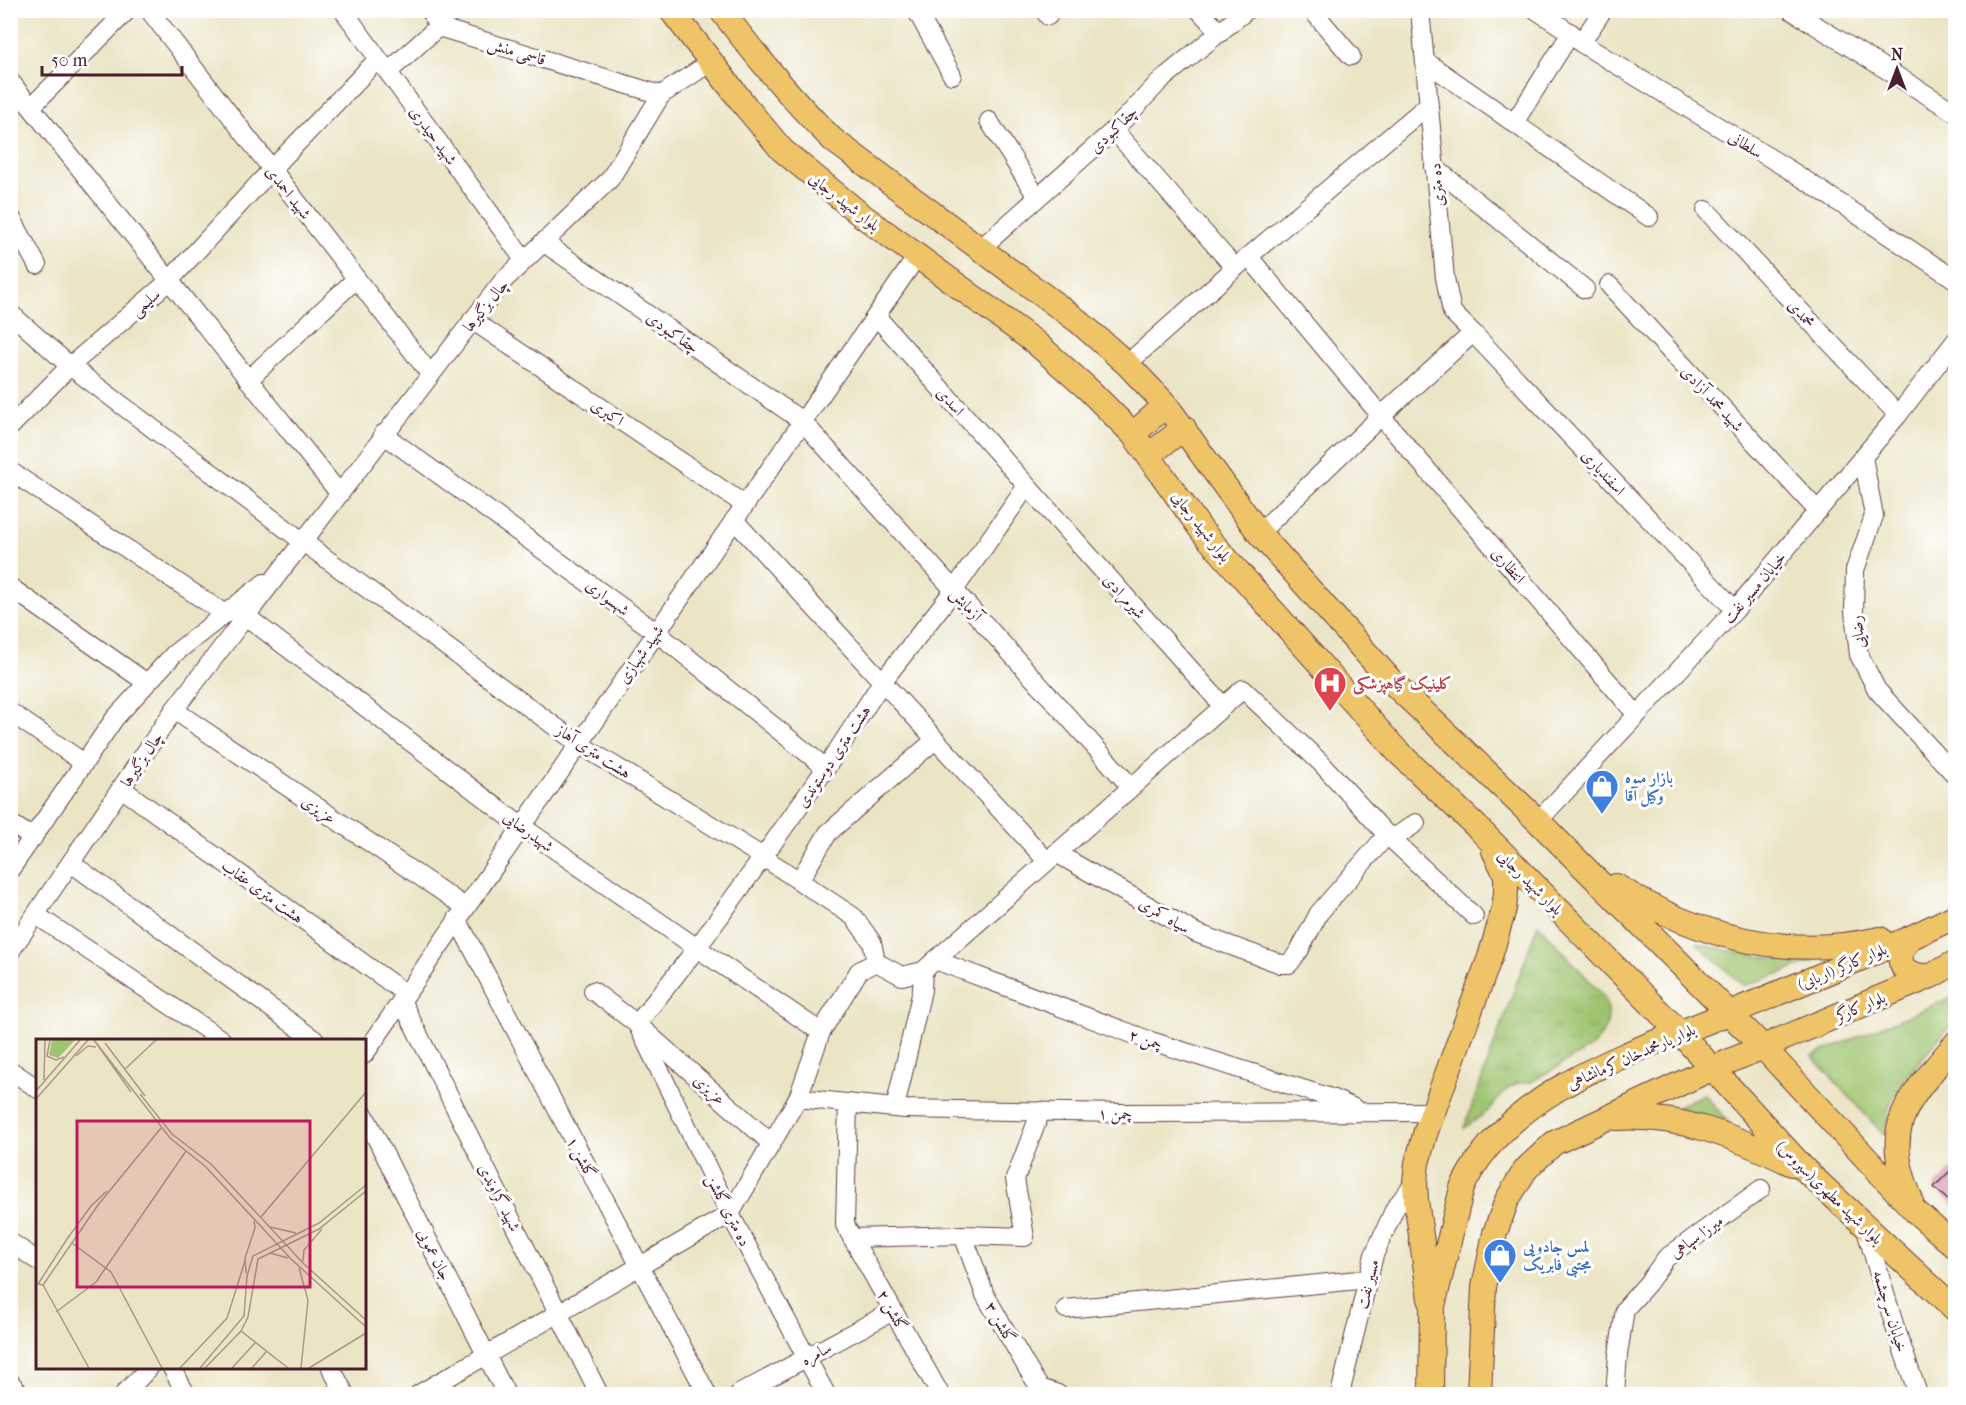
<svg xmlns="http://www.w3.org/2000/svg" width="1966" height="1405" viewBox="0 0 1966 1405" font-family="'IM FELL French Canon',Amiri,serif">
<defs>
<pattern id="park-tufts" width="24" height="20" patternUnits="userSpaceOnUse" patternTransform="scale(1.5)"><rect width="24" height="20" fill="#9fc46f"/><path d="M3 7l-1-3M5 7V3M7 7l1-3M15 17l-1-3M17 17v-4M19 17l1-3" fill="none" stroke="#8aa860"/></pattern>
<pattern id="building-hatch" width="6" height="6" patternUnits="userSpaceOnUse" patternTransform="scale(1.5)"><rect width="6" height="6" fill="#d68cb0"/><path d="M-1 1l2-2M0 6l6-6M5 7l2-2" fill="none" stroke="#b0728f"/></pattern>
</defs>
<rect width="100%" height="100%" fill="#fff"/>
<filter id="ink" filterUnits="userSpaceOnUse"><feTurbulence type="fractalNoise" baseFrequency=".0167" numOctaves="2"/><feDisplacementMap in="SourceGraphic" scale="12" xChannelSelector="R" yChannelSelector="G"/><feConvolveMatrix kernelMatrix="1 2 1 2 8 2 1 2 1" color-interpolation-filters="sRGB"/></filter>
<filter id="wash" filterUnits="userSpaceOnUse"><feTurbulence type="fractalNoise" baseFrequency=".008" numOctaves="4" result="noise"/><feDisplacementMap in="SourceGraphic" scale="24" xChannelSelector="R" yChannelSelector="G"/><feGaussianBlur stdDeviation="1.35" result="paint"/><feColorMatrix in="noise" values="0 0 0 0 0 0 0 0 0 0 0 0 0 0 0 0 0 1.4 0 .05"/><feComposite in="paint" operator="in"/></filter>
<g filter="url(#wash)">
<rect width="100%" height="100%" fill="#ebe5c6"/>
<g fill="#9fc46f" stroke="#74724d" stroke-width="1.5">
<path d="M1696,943C1736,953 1773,961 1815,961L1744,986Z"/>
<path d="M1955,996V1020L1905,1078L1890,1105L1884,1135L1812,1056Z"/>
<path d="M1704,1094L1731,1125L1675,1108Z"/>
</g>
<path fill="url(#park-tufts)" stroke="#74724d" stroke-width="1.5" d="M1538,924L1604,997C1614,1017 1605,1034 1590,1048L1531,1082L1518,1083L1508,1088L1488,1111L1464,1128Z"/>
<g id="blocks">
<path fill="url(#building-hatch)" d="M1956,1165V1208L1934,1187Z"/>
</g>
</g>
<g filter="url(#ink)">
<use href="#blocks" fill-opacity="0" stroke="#623d42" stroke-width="1.5"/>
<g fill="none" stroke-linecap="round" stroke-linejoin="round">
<defs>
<g id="minor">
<path d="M149,10L430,374"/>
<path d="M343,10L524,260"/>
<path d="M430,10L438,27"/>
<path d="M916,10L952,75"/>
<path d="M1044,10L1048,16"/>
<path d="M1199,10L1220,33"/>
<path d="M1312,10L1351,56"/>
<path d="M1536,10L1571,33L1581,43L1793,172L1956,280"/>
<path d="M1791,10L1956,113"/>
<path d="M1581,43L1603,10"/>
<path d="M1425,61L1649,217"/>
<path d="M388,72L438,27L661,95"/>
<path d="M10,81L339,493"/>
<path d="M31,107L128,10"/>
<path d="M989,121L1037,197"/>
<path d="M1514,123L1571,33"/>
<path d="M1114,130L1235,268"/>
<path d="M1434,167L1585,289"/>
<path d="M1706,210L1898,415"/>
<path d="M10,215L37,265"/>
<path d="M543,242L802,421L1131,787"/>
<path d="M980,249L1114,130L1160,81L1247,10"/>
<path d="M1249,257L1381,416L1637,715"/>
<path d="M1609,285L1818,511"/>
<path d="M10,313L70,366L302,541L579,744L763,857L854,917L872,942L876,962"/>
<path d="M876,316L1223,706"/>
<path d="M472,320L745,505"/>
<path d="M1473,333L1735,610"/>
<path d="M1127,364L1235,268L1428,105"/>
<path d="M248,380L356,279"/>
<path d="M10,427L70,366L169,281L272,169L378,59"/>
<path d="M383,434L656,632L826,768"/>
<path d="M1863,457L1874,516L1855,570L1854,612L1859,655L1877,690L1956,776"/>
<path d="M10,471L225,614"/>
<path d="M734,520L1047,861"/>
<path d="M1259,533L1381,416L1473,333L1452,312L1445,278L1420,10"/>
<path d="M10,587L147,683"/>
<path d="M247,617L521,826L697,948L821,1032"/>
<path d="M174,710L465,907"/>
<path d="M10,712L84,763"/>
<path d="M121,788L406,994"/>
<path d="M1538,821L1735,610L1898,415L1956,340"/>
<path d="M10,823L33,838"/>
<path d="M1056,853L1196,933L1281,964H1289L1299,951L1319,913L1387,835L1474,916"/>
<path d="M71,863L315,1040"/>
<path d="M10,870L115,718L174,654L264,583"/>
<path d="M799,881L828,833L935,740"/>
<path d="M36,915L222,1040"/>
<path d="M457,919L707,1394"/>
<path d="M10,952L174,710L502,282L610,179L661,95L711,62"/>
<path d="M935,960L1151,1041L1331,1098L1354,1108"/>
<path d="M593,991L637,1024L771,1143"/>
<path d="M401,1000L599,1394"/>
<path d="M364,1055L918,255"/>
<path d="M10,1070L38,1089"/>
<path d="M798,1098L904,1109L1122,1113L1433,1112"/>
<path d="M848,1103L845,1225L940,1394"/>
<path d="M895,1108L922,990L923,971"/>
<path d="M364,1114L506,1394"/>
<path d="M1865,1227L1895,1327L1918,1394"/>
<path d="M963,1235L985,1295L1029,1371L1040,1388L1058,1394"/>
<path d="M852,1238L963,1235L1025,1237L1015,1179L1041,1111"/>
<path d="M10,1242L38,1261"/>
<path d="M1066,1309L1368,1279"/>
<path d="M172,1368L186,1394"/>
<path d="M331,1368L345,1394"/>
<path d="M10,1382L20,1394"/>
<path d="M124,1394L149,1368"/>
<path d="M419,1394L730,1214L798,1098L821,1032L859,971L876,962L902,976L923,971L1243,689L1321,763L1387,835L1397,836L1416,823"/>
<path d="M739,1394L893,1311"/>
<path d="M826,1394L730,1214L637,1024L697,948L763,857L826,768L882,682L954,590L1027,486"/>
<path d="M1340,1394L1374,1255L1395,1208L1415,1182"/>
<path d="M1615,1394L1618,1355L1625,1309L1648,1283L1666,1258L1761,1189"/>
</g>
<g id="major">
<path d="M671,10L746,107L782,150L860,214L1036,343L1088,389L1133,434L1202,531L1397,751L1477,827L1680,1033L1805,1170L1956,1310"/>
<path d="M721,10C756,56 792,100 833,140L1078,321L1127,364L1166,405L1259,533L1394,684L1538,821L1762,1046L1915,1211L1956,1247"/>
<path d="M1133,434L1166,405"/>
<path d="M1149,455L1184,428"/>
<path d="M1616,886C1697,937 1785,960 1880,939"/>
<path d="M1910,938C1891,961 1902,977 1931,976"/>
<path d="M1616,1118C1680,1114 1736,1137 1792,1164"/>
<path d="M1911,1200C1879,1123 1908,1101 1956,1043"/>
<path d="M1430,1299L1416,1200L1415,1182L1417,1163L1426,1131L1490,957L1504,909L1506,892V875L1494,851"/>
<path d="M1431,1394L1432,1310L1462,1188C1507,1089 1637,1051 1729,1013C1790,989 1849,963 1910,938L1956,916"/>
<path d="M1479,1394L1484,1287L1495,1233L1507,1200L1526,1169L1554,1143L1711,1069L1931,976L1956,962"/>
</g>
</defs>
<use href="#minor" stroke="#623d42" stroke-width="20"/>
<use href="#major" stroke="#623d42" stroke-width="26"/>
<use href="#minor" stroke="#fff" stroke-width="18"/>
<use href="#major" stroke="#efc469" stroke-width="24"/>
</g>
</g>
<defs>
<symbol id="hospital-pin" viewBox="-11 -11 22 30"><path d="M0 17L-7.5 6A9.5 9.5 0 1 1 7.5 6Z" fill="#e0444e" stroke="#fff"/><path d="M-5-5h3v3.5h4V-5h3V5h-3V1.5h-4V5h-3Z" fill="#fff"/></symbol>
<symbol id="shop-pin" viewBox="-11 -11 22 30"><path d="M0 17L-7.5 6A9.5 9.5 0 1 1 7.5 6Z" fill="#3f7fe0" stroke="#fff"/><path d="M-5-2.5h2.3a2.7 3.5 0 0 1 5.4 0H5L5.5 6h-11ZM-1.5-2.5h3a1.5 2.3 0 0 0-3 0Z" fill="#fff"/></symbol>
</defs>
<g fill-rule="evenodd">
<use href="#hospital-pin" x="1311" y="664" width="38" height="52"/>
<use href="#shop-pin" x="1583" y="767" width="38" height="52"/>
<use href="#shop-pin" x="1481" y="1236" width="38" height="52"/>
</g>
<g text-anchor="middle" stroke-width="6" stroke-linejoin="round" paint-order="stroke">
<g font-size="16" fill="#4a1f2b" stroke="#fff">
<text transform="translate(517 51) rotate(17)" y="6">قاسمی منش</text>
<text transform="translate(1113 129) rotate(-44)" y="6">چقاکبودی</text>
<text transform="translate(434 135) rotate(54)" y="6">شهید حیدری</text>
<text transform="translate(1746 144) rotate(32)" y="6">سلطانی</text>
<text transform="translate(1436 185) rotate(-95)" y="6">ده متری</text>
<text transform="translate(289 192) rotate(52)" y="6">شهید احمدی</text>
<text transform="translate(845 201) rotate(38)" y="6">بلوار شهید رجایی</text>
<text transform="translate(145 302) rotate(-41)" y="6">سلیمی</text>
<text transform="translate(485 305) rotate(-51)" y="6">چال بزگیرها</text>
<text transform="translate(1802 313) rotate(47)" y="6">محمدی</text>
<text transform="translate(673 332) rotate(35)" y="6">چقاکبودی</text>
<text transform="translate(1713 398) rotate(47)" y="6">شهید محمد آزادی</text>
<text transform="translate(951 401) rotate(48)" y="6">اسدی</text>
<text transform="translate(608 412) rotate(34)" y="6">اکبری</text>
<text transform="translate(1604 472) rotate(47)" y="6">اسفندیاری</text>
<text transform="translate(1202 526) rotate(52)" y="6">بلوار شهید رجایی</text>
<text transform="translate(1509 565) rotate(49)" y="6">انتظاری</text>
<text transform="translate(1754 587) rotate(-50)" y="6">خیابان مسیر نفت</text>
<text transform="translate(1125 596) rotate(48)" y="6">شیرمرادی</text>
<text transform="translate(608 597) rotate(36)" y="6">شهسواری</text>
<text transform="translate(967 604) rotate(48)" y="6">آزمایش</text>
<text transform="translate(1857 632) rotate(-97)" y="6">رضایی</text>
<text transform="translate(640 654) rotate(-55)" y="6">شهید شهبازی</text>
<text transform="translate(594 751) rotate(33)" y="6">هشت متری آهاز</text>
<text transform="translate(833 756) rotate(-56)" y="6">هشت متری دوستوندی</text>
<text transform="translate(141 759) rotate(-56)" y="6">چال بزگیرها</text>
<text transform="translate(319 809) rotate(34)" y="6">عزیزی</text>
<text transform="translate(529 831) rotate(36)" y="6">شهیدرضایی</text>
<text transform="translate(1531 882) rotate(45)" y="6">بلوار شهید رجایی</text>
<text transform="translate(263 891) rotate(36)" y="6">هشت متری عقاب</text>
<text transform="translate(1165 915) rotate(30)" y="6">سیاه کمری</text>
<text transform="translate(1842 966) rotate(-23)" y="6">بلوار کارگر (اربابی)</text>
<text transform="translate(1860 1006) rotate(-23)" y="6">بلوار کارگر</text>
<text transform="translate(1146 1039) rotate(19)" y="6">چمن ۲</text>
<text transform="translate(1631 1056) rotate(-24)" y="6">بلوار یارمحمدخان کرمانشاهی</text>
<text transform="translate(710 1089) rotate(42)" y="6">عزیزی</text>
<text transform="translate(1115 1113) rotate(1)" y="6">چمن ۱</text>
<text transform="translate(582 1157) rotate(62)" y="6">گلشن ۱</text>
<text transform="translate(1830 1192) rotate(44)" y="6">بلوار شهید مطهری(سیروس)</text>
<text transform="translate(500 1197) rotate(63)" y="6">شهید گراوندی</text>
<text transform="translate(729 1210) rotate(63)" y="6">ده متری گلشن</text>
<text transform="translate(1696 1236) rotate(-36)" y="6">میرزا سپاهی</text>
<text transform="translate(435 1254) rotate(63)" y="6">جان عمویی</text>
<text transform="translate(1367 1284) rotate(-76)" y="6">مسیر نفت</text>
<text transform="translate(893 1310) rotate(61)" y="6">گلشن ۲</text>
<text transform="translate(1891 1311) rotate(73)" y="6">خیابان سرچشمه</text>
<text transform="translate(1001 1322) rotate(60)" y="6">گلشن ۳</text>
<text transform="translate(816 1353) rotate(-28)" y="6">سامره</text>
</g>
<g font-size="16" font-weight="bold" fill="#be3a42" stroke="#fff" text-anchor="start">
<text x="1353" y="689">کلینیک گیاهپزشکی</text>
</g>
<g font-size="16" font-weight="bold" fill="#366cbe" stroke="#fff" text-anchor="start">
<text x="1625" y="783">بازار میوه<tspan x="1625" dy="18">وکیل آقا</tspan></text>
<text x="1523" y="1252">لمس جادویی<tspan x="1523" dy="18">مجتبی فابریک</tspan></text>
</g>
</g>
<g transform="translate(36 1039)">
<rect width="330" height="330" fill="#ebe5c6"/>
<path d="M16,1H39L22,19L13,16Z" fill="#9fc46f"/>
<path fill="none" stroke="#ab9688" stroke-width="1.5" d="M14,1L11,17L20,21L28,18M58,1L134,99L170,128L255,220L330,288M58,1L95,53M69,4L109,57M40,17L52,7L60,8M89,30L120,1M8,41L9,1M0,52L44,1M104,55L136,95L175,125L268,225L330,281M0,60L52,1M225,178L330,53M234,188L260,194M36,204L75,233L126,329M234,214L252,219M267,222L268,211L286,190M263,229L272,261L265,329M210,234L209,219L219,189L218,182M7,246L62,166L125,89M7,246L2,245L31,200L55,167L71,152M7,246L53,329M20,273L60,243L150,112M205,292L252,329M144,329L191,279L209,222M164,329L208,277L211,237L217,217L283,184L330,146M169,329L205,292L212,278L222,220L283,190L330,152M196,329L219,304M216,329L230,313M273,329L330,294"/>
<path fill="#c2185b" fill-opacity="0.15" stroke="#c2185b" stroke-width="3" d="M41,82H274V248H41Z"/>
<rect width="330" height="330" fill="none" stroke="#4a1f2b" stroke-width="3"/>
</g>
<rect width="1966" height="1405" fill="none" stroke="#fff" stroke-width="36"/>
<g transform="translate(1897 69)" stroke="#ffffff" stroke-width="4.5" paint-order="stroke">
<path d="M0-4.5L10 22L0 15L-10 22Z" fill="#4a1f2b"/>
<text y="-9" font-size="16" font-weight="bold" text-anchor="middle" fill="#4a1f2b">N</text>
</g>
<path d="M42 66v9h140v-9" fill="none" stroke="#4a1f2b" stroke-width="3"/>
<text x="51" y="66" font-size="18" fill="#4a1f2b" stroke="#ffffff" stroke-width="4.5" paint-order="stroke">50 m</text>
</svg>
